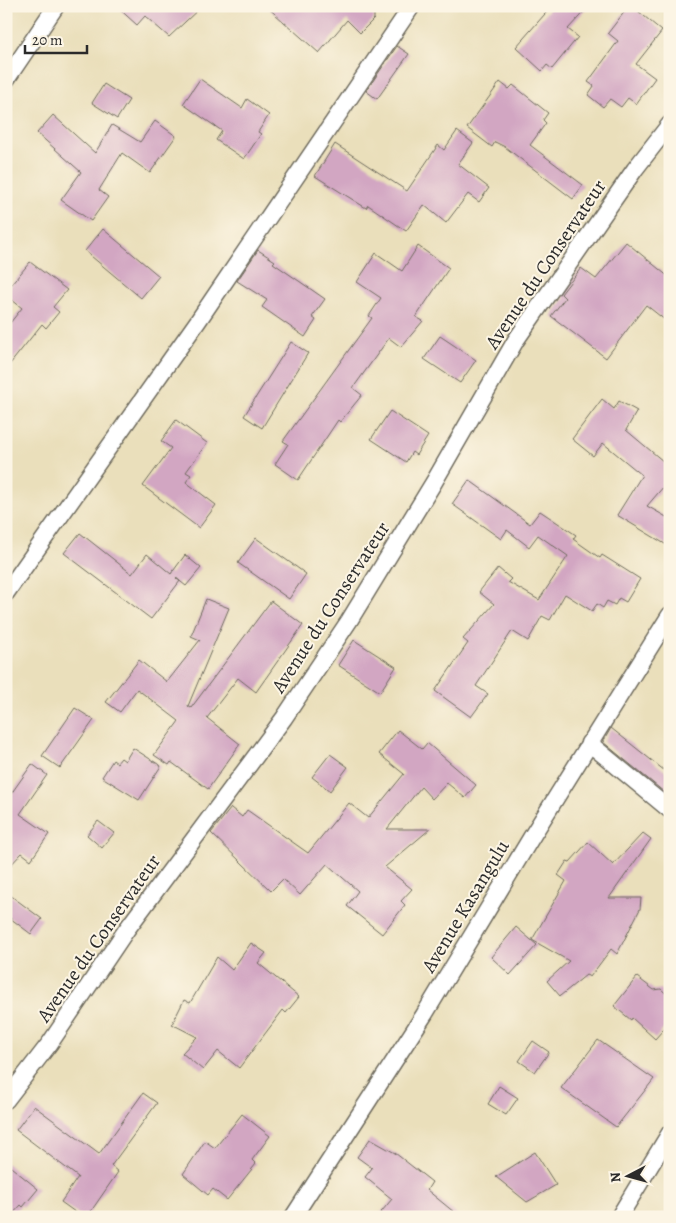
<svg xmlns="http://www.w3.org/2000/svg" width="676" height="1223" viewBox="0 0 676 1223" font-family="Alegreya,serif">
<rect width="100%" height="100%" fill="#fcf5e5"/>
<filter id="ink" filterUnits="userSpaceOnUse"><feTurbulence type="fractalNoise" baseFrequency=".02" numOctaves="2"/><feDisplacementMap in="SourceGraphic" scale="10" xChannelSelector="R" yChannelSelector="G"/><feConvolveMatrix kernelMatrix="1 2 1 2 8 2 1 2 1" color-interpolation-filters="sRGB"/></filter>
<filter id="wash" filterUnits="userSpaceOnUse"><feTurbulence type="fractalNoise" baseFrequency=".0096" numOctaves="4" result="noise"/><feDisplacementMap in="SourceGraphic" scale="20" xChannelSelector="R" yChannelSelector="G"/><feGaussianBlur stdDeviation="1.12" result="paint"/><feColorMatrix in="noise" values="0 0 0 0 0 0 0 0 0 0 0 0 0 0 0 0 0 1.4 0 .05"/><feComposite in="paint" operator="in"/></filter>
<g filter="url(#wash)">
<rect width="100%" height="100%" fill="#eadfbb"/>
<g id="blocks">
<g fill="#d2a6c2">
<path d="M116,6H202L169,37L145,16L137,25Z"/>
<path d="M266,6H367L374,13V19L360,33L347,20L319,53Z"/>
<path d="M552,6H589L568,29L578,37L552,69L547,65L542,71L516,47Z"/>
<path d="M629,6H632L662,31L636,64L655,78L636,104L628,98L621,107L610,99L603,107L588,95L594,86L588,82L618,41L608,33Z"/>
<path d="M397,46L409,54L377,99L366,91Z"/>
<path d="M200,79L242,108L247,99L269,115L258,132L261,134L244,159L216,140L222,131L183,104Z"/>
<path d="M500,82L509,89L513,85L548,113L543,120L546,123L530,145L583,185L573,199L505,147L495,142L492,147L467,128Z"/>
<path d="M104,84L129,100L117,119L92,103Z"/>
<path d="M53,115L95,153L112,125L140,142L155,121L176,136L150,173L122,153L99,190L108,197L91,221L61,200L81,172L37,133Z"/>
<path d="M457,131L473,143L458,164L489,188L479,202L468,194L446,223L424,205L406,231L368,205L366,208L315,176L335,144L407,191L438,145L444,150Z"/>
<path d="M103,229L159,276L141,298L85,251Z"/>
<path d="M626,242L670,278V324L646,305L606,358L551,316L565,298L561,294L581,268L596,279Z"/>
<path d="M418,246L449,268L416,317L423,321L401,347L389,338L353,388L362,395L340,422L338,420L298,480L275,464L288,444L283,441L372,318L369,316L381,298L357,282L376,253L402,271Z"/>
<path d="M258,250L275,261L273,263L325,299L312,317L316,320L305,337L262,307L267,300L237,281Z"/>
<path d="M30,262L67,290L53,307L59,312L46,328L42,324L6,369V328L22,308L6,295V291Z"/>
<path d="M440,336L476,360L460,383L424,359Z"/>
<path d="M291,342L308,353L262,428L244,416Z"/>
<path d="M602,399L614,409L619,401L637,411L626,430L670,467V479L647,506L670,519V547L617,515L642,475L603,443L593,456L572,439Z"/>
<path d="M390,411L428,436L416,455L412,452L406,462L371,439Z"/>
<path d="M176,420L207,443L186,472L191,475L186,482L216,505L199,528L143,486L171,448L161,441Z"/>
<path d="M469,480L530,524L540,511L576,535L573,539L600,558L602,555L640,579L626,602L619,598L615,605L607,601L603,608L597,604L592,611L565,594L550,620L542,616L528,641L512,631L476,686L488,694L471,717L435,691L468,643L463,639L494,604L479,592L498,568L511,579L508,582L539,600L568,556L538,535L529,547L507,530L501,539L452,504Z"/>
<path d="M80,533L132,574L147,554L171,574L185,555L201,568L186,586L176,578L180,581L151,619L64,553Z"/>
<path d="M256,538L306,574L289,599L238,563Z"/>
<path d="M206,599L229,608L188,706L191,708L271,601L303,625L256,692L238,678L207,718L240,744L208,789L171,762L169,765L154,755L179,721L137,689L120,712L106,702L139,660L167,682L200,640L191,636Z"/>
<path d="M354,640L396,667L380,692L338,665Z"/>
<path d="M75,708L94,720L60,768L42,756Z"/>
<path d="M611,728L670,775V797L603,742Z"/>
<path d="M398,730L422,749L427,743L476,785L465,798L447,783L432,799L421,787L387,829H430L385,867L412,889L401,901L405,905L382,934L347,906L358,891L327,864L300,895L283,879L271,891L211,833L231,808L242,817L247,810L308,853L349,803L368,818L404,774L379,754Z"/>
<path d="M133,748L161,766L139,800L102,777L113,760L117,763L121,758L125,761Z"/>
<path d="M330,754L348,767L330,791L312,777Z"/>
<path d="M32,764L47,775L20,814L49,834L31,860L22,853L6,870V801Z"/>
<path d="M98,821L114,833L102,848L87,835Z"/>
<path d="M643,833L651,839L609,898H641L640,909L617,954L611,949L590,977L586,975L560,996L547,981L569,961L532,940L566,881L558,875L567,861L570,862L588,842L613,865Z"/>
<path d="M6,892L42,919L31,934L6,915Z"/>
<path d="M516,927L537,945L510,975L491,957Z"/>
<path d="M251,943L266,953L258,963L299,997L286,1013L283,1010L239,1068L218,1051L203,1070L182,1053L197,1037L172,1024L184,1000L190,1003L217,957L232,970Z"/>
<path d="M637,977L654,990L661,989L670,997V1022L655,1039L632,1018L631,1020L614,1006Z"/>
<path d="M598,1040L654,1079L616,1127L561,1088Z"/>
<path d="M533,1041L549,1052L535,1072L519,1061Z"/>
<path d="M499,1086L518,1098L506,1115L488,1104Z"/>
<path d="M143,1093L157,1103L111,1166L118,1172L87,1217H82L61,1202L78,1177L16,1130L34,1106L99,1154Z"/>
<path d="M242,1114L270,1136L252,1160L256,1164L227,1200L213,1189L208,1195L183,1174L205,1141L215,1148Z"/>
<path d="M370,1139L395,1153L432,1182L427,1190L460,1217H377L392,1199L365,1177L372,1168L357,1157Z"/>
<path d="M535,1152L556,1185L527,1202L496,1177Z"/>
<path d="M6,1163L38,1189L23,1207L21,1205L10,1217H6Z"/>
</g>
</g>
</g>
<g filter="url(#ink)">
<use href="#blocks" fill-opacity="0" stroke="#6e6a5d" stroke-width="1"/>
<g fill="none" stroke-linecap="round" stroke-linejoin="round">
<defs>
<g id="minor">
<path d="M6,80L56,6"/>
<path d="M6,593L198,321L412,6"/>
<path d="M589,743L670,810"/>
<path d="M6,1100L50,1043L127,929L284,718L349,621L434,482L516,340L635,169L670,124"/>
<path d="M293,1217L424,1015L534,833L670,615"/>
<path d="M619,1217L670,1133"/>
</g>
</defs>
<use href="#minor" stroke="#6e6a5d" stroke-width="19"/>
<use href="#minor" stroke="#fff" stroke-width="16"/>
</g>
</g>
<g text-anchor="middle" stroke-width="4" stroke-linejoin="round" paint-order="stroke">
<g font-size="20" fill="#2b2b2b" stroke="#fcf5e5">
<text transform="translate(545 264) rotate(-56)" y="7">Avenue du Conservateur</text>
<text transform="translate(330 607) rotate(-57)" y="7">Avenue du Conservateur</text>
<text transform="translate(465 906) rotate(-59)" y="7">Avenue Kasangulu</text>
<text transform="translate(98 938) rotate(-55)" y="7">Avenue du Conservateur</text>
</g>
</g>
<rect width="676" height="1223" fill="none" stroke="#fcf5e5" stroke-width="25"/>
<g transform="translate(628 1176) rotate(264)" stroke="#fcf5e5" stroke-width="4" paint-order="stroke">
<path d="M0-4L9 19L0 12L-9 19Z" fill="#2b2b2b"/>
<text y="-8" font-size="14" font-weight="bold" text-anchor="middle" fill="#2b2b2b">N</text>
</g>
<path d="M25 45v8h62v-8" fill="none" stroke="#2b2b2b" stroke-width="2.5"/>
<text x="32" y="45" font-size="15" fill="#2b2b2b" stroke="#fcf5e5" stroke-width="4" paint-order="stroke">20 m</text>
</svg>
